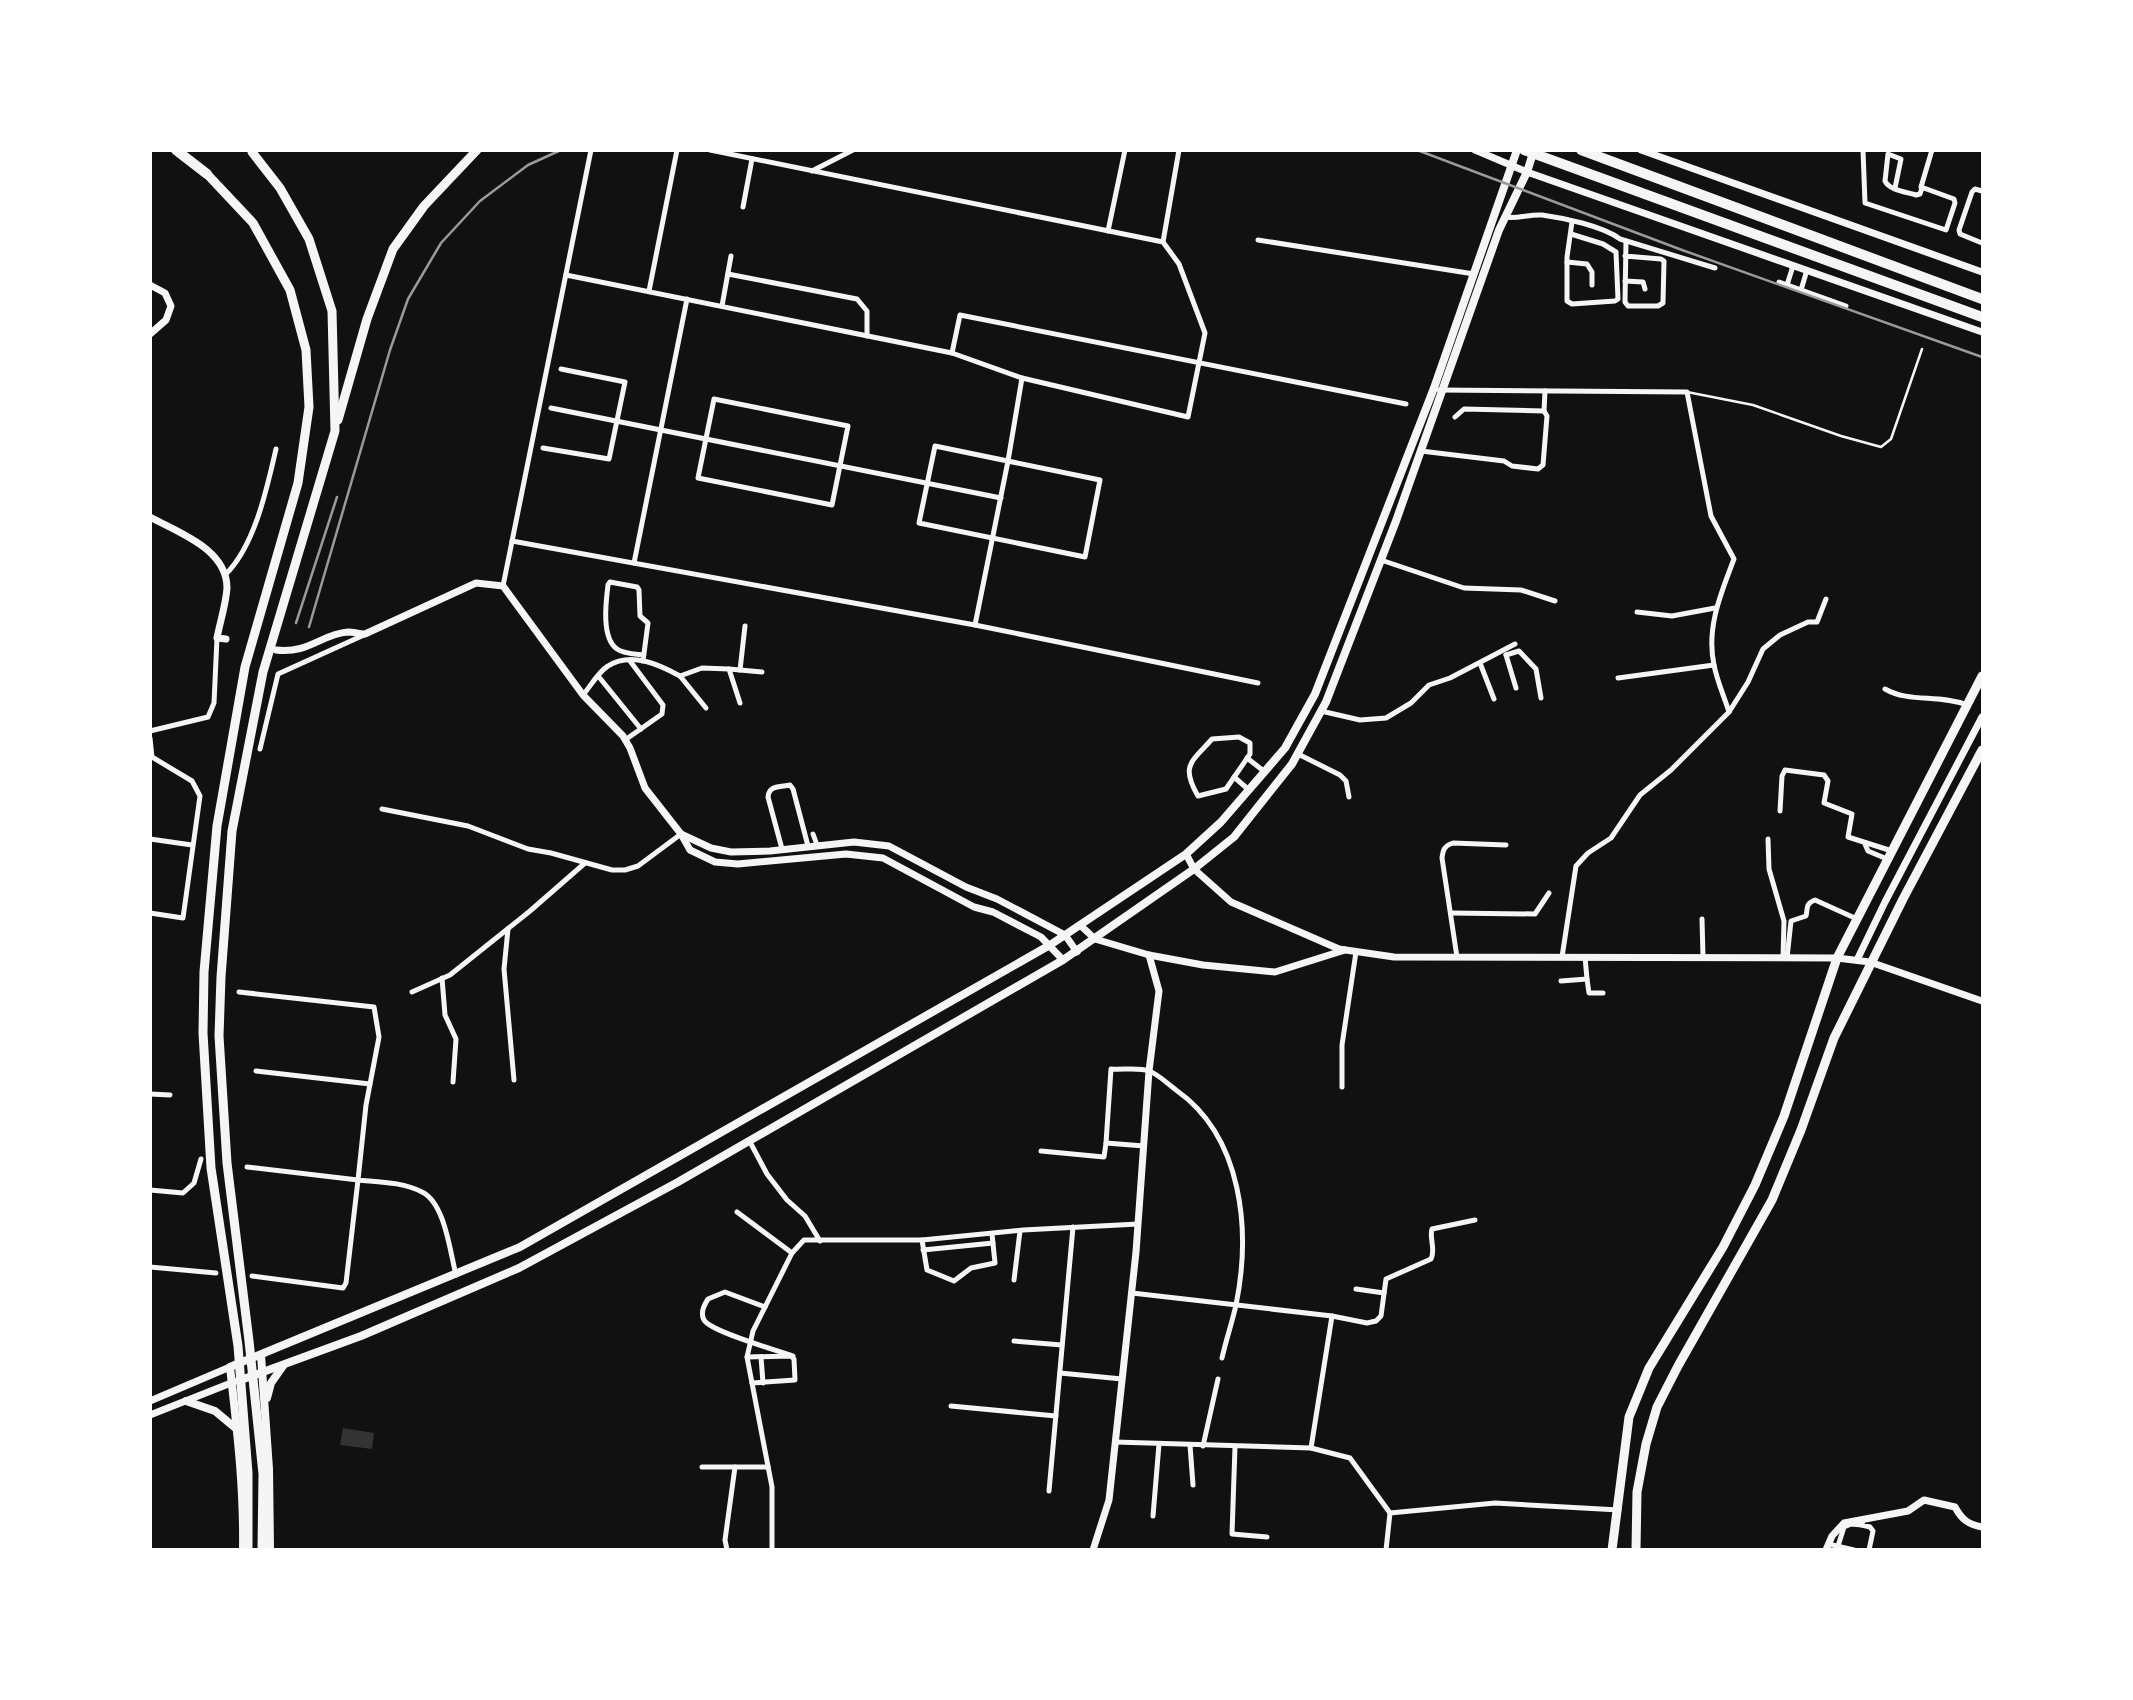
<svg xmlns="http://www.w3.org/2000/svg" width="2133" height="1700" viewBox="0 0 2133 1700" font-family="'IBM Plex Sans',sans-serif">
<rect width="100%" height="100%" fill="#111"/>
<path fill="#333" d="M343,1428L374,1433L372,1449L340,1445Z"/>
<g fill="none" stroke-linecap="round" stroke-linejoin="round">
<path stroke="#f5f5f5" stroke-width="2.5" d="M1687,392L1753,405L1841,436L1881,447L1891,439L1922,349"/>
<g stroke="#f5f5f5" stroke-width="5">
<path d="M1863,150L1865,203L1946,230L1955,203L1954,199L1921,187L1932,150"/>
<path d="M812,171L853,150"/>
<path d="M1895,188L1901,159L1888,154L1885,181C1889,190 1906,192 1916,195L1920,194L1922,188"/>
<path d="M1982,191L1975,189L1972,192L1959,230L1960,234L1982,243"/>
<path d="M743,207L752,159"/>
<path d="M1504,217C1518,219 1529,214 1542,215C1564,218 1603,226 1620,239L1715,268"/>
<path d="M1108,231L1125,150"/>
<path d="M1571,234L1603,244L1616,252L1618,299L1615,301L1572,304L1567,301V257L1572,222"/>
<path d="M1258,240L1474,274"/>
<path d="M1163,242L1179,150"/>
<path d="M1625,256L1661,259L1664,261L1663,303L1658,306H1628L1625,302L1626,241"/>
<path d="M1567,262L1587,264L1592,272V285"/>
<path d="M728,274L857,299L867,311V336"/>
<path d="M566,275L952,353L1022,378L1188,417L1205,333L1179,264L1163,242L710,150"/>
<path d="M1625,281L1643,282L1645,289"/>
<path d="M1779,282L1846,306"/>
<path d="M1787,285L1793,266"/>
<path d="M1801,290L1807,270"/>
<path d="M649,291L677,150"/>
<path d="M722,306L731,256"/>
<path d="M952,353L960,315L1406,404"/>
<path d="M1439,390L1687,392L1711,516L1734,559C1721,593 1706,628 1714,665C1717,681 1724,696 1729,712"/>
<path d="M714,399L848,426L832,505L698,478Z"/>
<path d="M551,408L1001,498"/>
<path d="M1455,417L1464,409L1544,411L1545,391"/>
<path d="M935,446L1100,480L1085,557L919,523Z"/>
<path d="M543,448L609,459L625,382L561,369"/>
<path d="M1421,451L1504,461L1512,466L1538,469L1543,465L1547,416L1544,411"/>
<path d="M512,541L975,625L1258,683"/>
<path d="M1381,560L1464,588L1521,590L1555,601"/>
<path d="M634,563L687,299"/>
<path d="M226,574C255,545 267,488 276,449"/>
<path d="M503,586L591,150"/>
<path d="M1637,612L1672,616L1715,608"/>
<path d="M975,625L1008,461L1022,378"/>
<path d="M1506,655L1519,651L1536,669L1541,698"/>
<path d="M1506,655L1516,688"/>
<path d="M643,661L648,623L640,616L639,590L637,587L610,582L608,585C606,601 601,638 617,649C624,654 636,654 644,655"/>
<path d="M1480,663L1494,699"/>
<path d="M729,669L762,672"/>
<path d="M740,670L745,626"/>
<path d="M599,677L641,729"/>
<path d="M1618,678L1714,665"/>
<path d="M1885,689C1909,703 1939,694 1967,705"/>
<path d="M583,695C590,687 598,672 608,666C631,651 660,665 680,676"/>
<path d="M706,708L680,676L702,668L729,669L740,703"/>
<path d="M1321,711L1360,720L1386,718L1411,703L1429,685L1450,678L1515,644"/>
<path d="M150,731L208,717L214,703L217,638"/>
<path d="M1239,737L1250,743V754L1226,789L1198,796C1180,765 1192,762 1212,739Z"/>
<path d="M150,738L152,757L192,781L200,796L183,918L150,913"/>
<path d="M625,740L662,714L663,705L630,661"/>
<path d="M260,749L278,674L364,635"/>
<path d="M1298,754L1340,775L1346,781L1349,797"/>
<path d="M1247,758L1265,772"/>
<path d="M1234,777L1249,790"/>
<path d="M382,809L468,826L528,849L551,853L612,870H625L638,866L681,834"/>
<path d="M1780,811L1782,776L1785,770L1824,775L1828,781L1824,803L1852,814L1848,837L1892,851"/>
<path d="M813,834L817,845"/>
<path d="M150,839L192,845"/>
<path d="M1768,839L1769,869L1784,921L1783,958"/>
<path d="M1865,844L1868,851L1887,859"/>
<path d="M782,849L768,797C769,785 780,787 790,785L793,789L808,846"/>
<path d="M1451,913L1535,914L1549,893"/>
<path d="M1702,919L1703,957"/>
<path d="M508,929L504,969L514,1080"/>
<path d="M1457,957L1442,858C1443,850 1444,846 1453,843L1506,845"/>
<path d="M1562,957L1576,866L1588,853L1611,838L1640,795L1671,770L1729,712L1748,682L1763,649L1780,635L1808,622H1817L1826,599"/>
<path d="M1585,957L1587,979"/>
<path d="M1787,958L1791,921L1806,916C1808,908 1805,904 1815,900L1857,919"/>
<path d="M442,978L445,1015L456,1039L453,1082"/>
<path d="M1561,981L1587,979L1589,993H1603"/>
<path d="M239,992L374,1007L379,1037L366,1105L358,1180C379,1182 403,1182 422,1192C445,1203 450,1252 456,1275"/>
<path d="M412,992L450,975L530,911L585,863"/>
<path d="M256,1071L370,1084"/>
<path d="M1342,1087V1045L1356,952"/>
<path d="M150,1094L170,1095"/>
<path d="M750,1142L767,1174L787,1200L805,1216L820,1241"/>
<path d="M1144,1146L1106,1143L1111,1069C1123,1070 1139,1067 1149,1071C1158,1074 1168,1084 1176,1090C1243,1137 1251,1231 1236,1305C1232,1323 1226,1340 1222,1358"/>
<path d="M1041,1151L1104,1157L1106,1143"/>
<path d="M247,1167L358,1180L346,1283L343,1288L252,1276"/>
<path d="M150,1190L183,1193L194,1183L201,1159"/>
<path d="M737,1212L792,1253"/>
<path d="M922,1240L927,1270L954,1281L971,1268L995,1263L992,1234"/>
<path d="M923,1250L993,1243"/>
<path d="M150,1267L216,1273"/>
<path d="M1014,1280L1020,1231"/>
<path d="M1356,1289L1384,1293"/>
<path d="M1132,1293L1332,1316L1311,1448"/>
<path d="M765,1307L725,1292L708,1299C704,1305 700,1313 704,1320C711,1332 777,1350 793,1356"/>
<path d="M1332,1316L1367,1323L1376,1321L1381,1316L1386,1279L1431,1259C1436,1249 1429,1239 1432,1229L1475,1220"/>
<path d="M1014,1341L1062,1345"/>
<path d="M747,1357L791,1356L794,1359L795,1380L752,1383"/>
<path d="M761,1357L763,1383"/>
<path d="M1060,1373L1122,1379"/>
<path d="M951,1406L1056,1416"/>
<path d="M1115,1442L1311,1448L1350,1458L1390,1513"/>
<path d="M1190,1445L1193,1485"/>
<path d="M1203,1446L1218,1379"/>
<path d="M1235,1447L1232,1534L1267,1537"/>
<path d="M702,1467H768"/>
<path d="M1049,1491L1073,1227"/>
<path d="M1153,1516L1159,1444"/>
<path d="M1863,1519L1862,1525L1870,1527L1873,1531L1869,1550"/>
<path d="M1828,1544L1854,1550"/>
<path d="M1838,1546L1844,1527L1851,1524L1862,1525"/>
<path d="M727,1550L725,1540L735,1467"/>
<path d="M772,1550V1487L747,1357L753,1331L792,1253L804,1240H922L1023,1230L1138,1224"/>
<path d="M1386,1550L1390,1513L1495,1503L1619,1510"/>
</g>
<g stroke="#f5f5f5" stroke-width="7">
<path d="M1475,150L1527,172L1982,332"/>
<path d="M1641,150L1982,272"/>
<path d="M150,285L165,293L171,306L166,320L150,334"/>
<path d="M150,517C179,533 227,549 227,588C226,604 220,622 217,638L226,639"/>
<path d="M276,650C309,654 321,634 348,632C353,632 360,634 365,634L476,583L503,586L583,695L623,736L630,748L645,788L681,834L711,848L731,852L770,851L854,842L889,846L966,887L997,899L1065,935L1077,952"/>
<path d="M681,834L690,850L715,862L738,864L846,854L883,858L974,907L993,912L1041,937L1063,960"/>
<path d="M1186,854L1194,869L1231,902L1339,949L1394,957L1837,958L1870,962L1982,1001"/>
<path d="M1080,925L1095,939L1149,955L1203,965L1275,972L1345,950"/>
<path d="M1857,960L1885,902L1982,717"/>
<path d="M150,1401L230,1367"/>
<path d="M150,1415L231,1383"/>
<path d="M1093,1550L1109,1500L1136,1252L1149,1071L1159,991L1149,955"/>
<path d="M1826,1550L1832,1536L1844,1523L1908,1511L1924,1500L1955,1507C1962,1520 1968,1524 1982,1527"/>
</g>
<g stroke="#f5f5f5" stroke-width="8">
<path d="M261,1355L269,1469L270,1550"/>
<path d="M238,1381L361,1336L519,1268L678,1182L1063,960L1194,869L1234,837L1292,764L1326,702L1396,521L1499,230L1527,172L1534,150"/>
<path d="M267,1398L271,1383L283,1366"/>
<path d="M186,1401L215,1411L239,1431"/>
<path d="M243,1550C244,1486 237,1430 230,1367L520,1247L1050,945L1186,854L1221,822L1285,748L1315,694L1434,388L1517,150"/>
</g>
<g stroke="#f5f5f5" stroke-width="9">
<path d="M252,152L280,188L309,239L332,311L335,431L263,672L232,831L221,977L219,1036L227,1163L249,1341L263,1474L262,1550"/>
<path d="M207,174L253,223L290,290L306,350L309,407L298,483L245,667L217,826L204,972L203,1033L211,1168L238,1346L248,1473V1550"/>
<path d="M338,420L367,319L393,249L424,206L477,150"/>
<path d="M1612,1550L1629,1417L1649,1368L1723,1247L1755,1185L1784,1116L1837,958L1982,676"/>
<path d="M1636,1550L1637,1492L1646,1444L1657,1407L1678,1366L1772,1200L1801,1130L1834,1038L1903,899L1982,750"/>
</g>
<g stroke="#f5f5f5" stroke-width="10">
<path d="M176,150L207,174"/>
<path d="M1524,150L1982,317"/>
<path d="M1581,150L1982,299"/>
</g>
<g stroke="#9a9a9a" stroke-width="2.5">
<path d="M1417,150L1682,250L1982,357"/>
<path d="M296,623L337,497"/>
<path d="M309,627L390,350L408,299L441,243L480,201L528,165L561,150"/>
</g>
</g>
<rect width="2133" height="1700" fill="none" stroke="#ffffff" stroke-width="304"/>
</svg>
